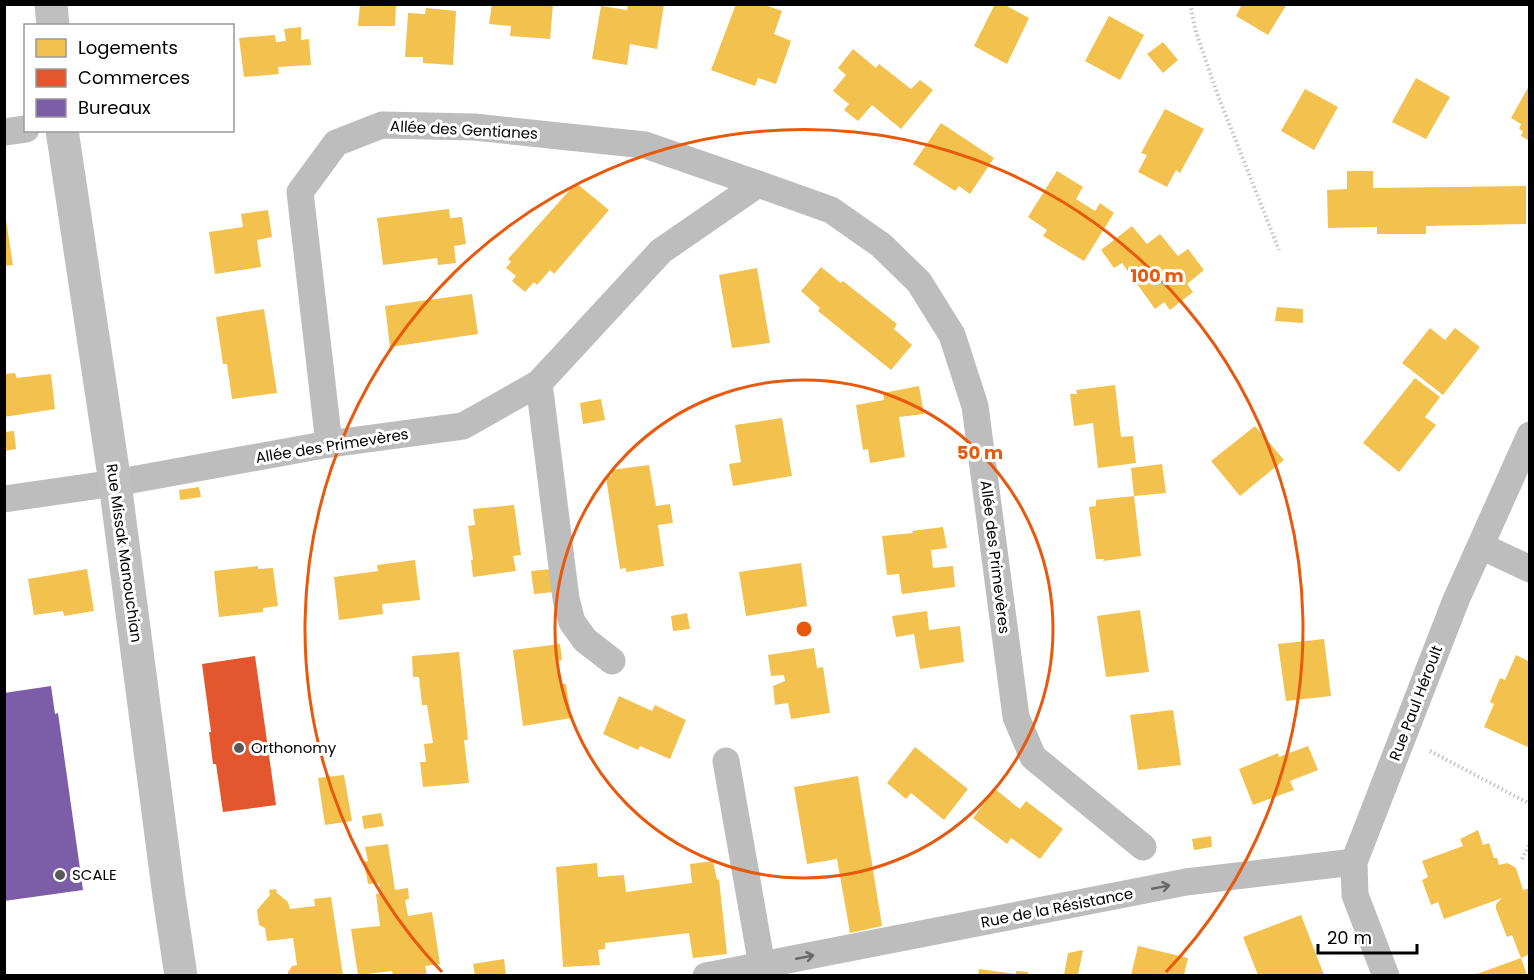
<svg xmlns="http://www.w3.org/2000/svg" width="1534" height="980" viewBox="0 0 1534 980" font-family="Poppins,sans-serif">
<rect width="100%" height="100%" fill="#fff"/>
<g fill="#f2c14e">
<path d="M360,4H396L395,26H358Z"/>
<path d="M492,4H553L550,39L510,36L511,26L489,24Z"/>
<path d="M628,4H664L657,49L630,44L627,65L592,59L601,6L627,10Z"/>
<path d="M736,4H762L782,11L774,34L791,41L776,84L758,78L755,86L711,70Z"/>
<path d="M995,4H1003L1029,18L1007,64L974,46Z"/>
<path d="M1242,4H1287L1268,35L1236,16Z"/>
<path d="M426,8L456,11L453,65L423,63V57H405L408,13L425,14Z"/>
<path d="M1109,16L1144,35L1120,80L1085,61Z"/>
<path d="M301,27V40L309,39L311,65L278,67L279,74L244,77L239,38L275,35L276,42L286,41L284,29Z"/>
<path d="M1163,42L1178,60L1163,73L1147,54Z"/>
<path d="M853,49L876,68L879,64L911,89L920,80L933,90L901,129L872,105L858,121L844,110L849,104L833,91L846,75L838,68Z"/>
<path d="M1416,78L1450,97L1426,139L1392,122Z"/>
<path d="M1530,84V141L1521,136L1523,131L1519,129L1521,124L1511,118Z"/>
<path d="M1305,89L1338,107L1314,150L1281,131Z"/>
<path d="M1165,109L1204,129L1180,173L1176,170L1167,187L1138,172L1147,155L1141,153Z"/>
<path d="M941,123L994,158L970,194L959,186L955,191L913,164Z"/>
<path d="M1057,171L1083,187L1076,199L1095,211L1100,203L1114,213L1084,261L1043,236L1047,230L1028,217Z"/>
<path d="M1347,171H1373V188L1526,186V224L1426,226V234H1377V227L1328,228L1327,190L1347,189Z"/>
<path d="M576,183L609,210L554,274L550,270L537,285L534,282L525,292L512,281L516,276L506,268L511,262L508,259Z"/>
<path d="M449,209L450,218L462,217L466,244L454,246L456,263L438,265L437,258L383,265L377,218Z"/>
<path d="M268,210L272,237L257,240L261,267L215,274L209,232L243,227L241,214Z"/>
<path d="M4,220H6L13,265L4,266Z"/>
<path d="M1132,226L1147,244L1160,234L1178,256L1188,249L1204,270L1187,284L1193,292L1170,310L1164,302L1155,309L1122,263L1114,268L1101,250Z"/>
<path d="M821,267L841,283L843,281L897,324L894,329L912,345L891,370L818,311L820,308L801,291Z"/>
<path d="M757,268L770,343L732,348L719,275Z"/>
<path d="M472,294L478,334L390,347L385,306Z"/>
<path d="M1277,307L1303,309V323L1275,321Z"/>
<path d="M264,309L277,393L232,399L227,364H223L216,317Z"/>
<path d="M1430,328L1445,340L1455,328L1480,347L1443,395L1402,363Z"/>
<path d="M15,373L17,378L51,374L55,409L4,417V374Z"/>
<path d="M1415,378L1440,397L1425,417L1436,425L1399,472L1363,443Z"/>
<path d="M1115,385L1121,437L1133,436L1136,463L1098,468L1093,423L1074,426L1070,394H1077L1076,390Z"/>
<path d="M919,386L924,414L899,417L905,457L870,463L868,449L863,450L856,405L884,400L883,393Z"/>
<path d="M601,399L605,420L583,424L580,403Z"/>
<path d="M782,418L792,476L733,486L729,464L741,462L735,425Z"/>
<path d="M1255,426L1284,460L1240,496L1211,461Z"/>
<path d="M14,431L16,449L4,451V432Z"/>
<path d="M1162,464L1166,493L1134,496L1131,468Z"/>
<path d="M649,465L656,506L670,504L673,523L658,525L664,566L626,572V568L620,569L606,477L612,476L611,470Z"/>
<path d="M199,487L201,497L180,500L179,490Z"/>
<path d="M1134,496L1141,556L1103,561L1104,559H1096L1089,507L1096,506V500Z"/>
<path d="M514,505L521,555L513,556L516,571L473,577L471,560H473L468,526L475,525L473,509Z"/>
<path d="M943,527L947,548L931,550L933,568L953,566L955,587L902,594L899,574L887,575L882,536L913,533L912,531Z"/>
<path d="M415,560L420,600L382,604L383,614L339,620L334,577L378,571L377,565Z"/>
<path d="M801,563L807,606L746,616L739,572Z"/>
<path d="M258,566V569L273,568L278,606L263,608V612L219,617L214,571Z"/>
<path d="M87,569L94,611L64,616L63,611L34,615L28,579Z"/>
<path d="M551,569L554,592L534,594L531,571Z"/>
<path d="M1140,610L1149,672L1106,677L1097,616Z"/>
<path d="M927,611L929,630L960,626L964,662L920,669L914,634L896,637L892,616Z"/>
<path d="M687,613L690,629L673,631L671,616Z"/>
<path d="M1324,639L1331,696L1286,701L1278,644Z"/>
<path d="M560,644L562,660L557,661L561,684H566L571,718L523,726L513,650Z"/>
<path d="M814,648L817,668L823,667L830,713L791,719L788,703L775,705L773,686L785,681L784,675L771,676L768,655Z"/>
<path d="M459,652L468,740H464L469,783L423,787L420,762H426L424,744L433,743L427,705H422L419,677H413L412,656Z"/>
<path d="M1516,655L1530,662V748L1484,727L1494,704L1490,702L1500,678L1505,680Z"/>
<path d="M619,696L652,711L655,705L686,720L670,759L640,746L638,750L603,734Z"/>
<path d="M1173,710L1181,765L1138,770L1130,715Z"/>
<path d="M1308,746L1318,770L1290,781L1294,790L1253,805L1239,769L1278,753L1279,757Z"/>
<path d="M915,747L968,789L944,820L911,793L906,799L887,783Z"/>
<path d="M344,775L352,821L325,825L318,778Z"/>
<path d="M858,776L882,926L850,933L837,859L807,864L794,787Z"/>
<path d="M995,789L1020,809L1026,801L1063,829L1040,859L1011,838L1007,844L973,818Z"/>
<path d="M381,813L384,826L364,829L362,816Z"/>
<path d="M1478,830L1483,845L1489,843L1494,858H1497L1499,865L1507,863L1513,866L1516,868L1523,890L1530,888V954L1521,958L1512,935L1507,937L1496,909V904L1502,898L1444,919L1438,902L1431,905L1422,880L1428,877L1422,861L1463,846L1460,839Z"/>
<path d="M1211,836L1212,847L1194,850L1192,839Z"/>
<path d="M388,844L395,890L408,888L409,899L405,900L408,916L432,912L440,964L425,966L427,975H393L392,971L358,975L351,929L380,926L376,894L381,893L379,883L368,884L364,862L368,861L365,847Z"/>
<path d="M713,861L717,880L719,879L727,954L693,958L689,933L605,943V949L598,950L600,965L563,967L556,867L597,863L598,877L624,875L626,892L692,883L690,864Z"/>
<path d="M276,889L277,893L288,902L290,909L315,906L314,899L331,897L343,975H288V972L292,966L297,965L293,938L267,941L265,928L259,925L257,910L270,895L269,890Z"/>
<path d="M1301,915L1324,975H1258L1243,937Z"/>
<path d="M1138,946L1188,958L1184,975H1131Z"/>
<path d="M1083,950L1078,975H1064L1068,953Z"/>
<path d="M1521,958L1527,975H1474Z"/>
<path d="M504,959L506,975H475L473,964Z"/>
<path d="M979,969L1016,974V971L1028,972V975H978Z"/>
</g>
<path fill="#e4572e" d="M255,656L276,805L223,812L216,764H213L209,732H211L202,664Z"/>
<path fill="#7b5ea7" d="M51,686L55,714L58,713L83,890L4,901V693Z"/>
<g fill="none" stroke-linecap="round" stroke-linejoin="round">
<g stroke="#c2c2c2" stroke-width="4" stroke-dasharray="1.5 3" stroke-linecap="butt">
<path d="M1190,4L1196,32L1217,93L1279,250"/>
<path d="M1430,751L1530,804"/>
<path d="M1522,859L1530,843"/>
</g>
<g stroke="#bdbdbd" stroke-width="27">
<path d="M4,132L26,129"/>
<path d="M539,383L566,599L572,622L585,640L612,661"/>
<path d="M329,444L300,192L336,143L382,125L474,127L645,145L758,184"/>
<path d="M4,499L115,483L329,444L463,426L539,383L661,251L758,184L831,210L881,245L919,282L952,335L975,406L1016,717L1033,757L1143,847"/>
<path d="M1481,546L1530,569"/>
<path d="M726,761L762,966"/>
<path d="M706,976L1186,882L1354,862"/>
<path d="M1386,976L1355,895L1354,862L1456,600L1530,435"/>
</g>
<g stroke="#bfbfbf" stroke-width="33">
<path d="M51,4L53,26"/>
<path d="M62,130L115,483L169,896L181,976"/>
</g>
</g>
<defs><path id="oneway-shaft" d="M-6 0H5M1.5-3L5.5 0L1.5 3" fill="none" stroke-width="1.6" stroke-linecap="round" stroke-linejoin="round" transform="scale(1.5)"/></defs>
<g stroke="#686868">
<use href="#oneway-shaft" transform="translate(1161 887) rotate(-11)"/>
<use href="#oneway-shaft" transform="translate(805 957) rotate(-11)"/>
</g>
<g fill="none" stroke="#e8590c" stroke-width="3">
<circle cx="804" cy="629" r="249"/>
<path d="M442 972A499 499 0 1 1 1166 972"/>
</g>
<g fill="#595959" stroke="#fff" stroke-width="2">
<circle cx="239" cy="748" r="6"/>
<circle cx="60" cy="875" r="6"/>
</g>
<g text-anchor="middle" stroke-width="6" stroke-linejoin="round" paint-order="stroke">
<g font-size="15" fill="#000" stroke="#fff">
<text transform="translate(464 130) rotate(3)" y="5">Allée des Gentianes</text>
<text transform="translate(332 446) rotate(-9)" y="5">Allée des Primevères</text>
<text transform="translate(124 553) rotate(82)" y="5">Rue Missak Manouchian</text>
<text transform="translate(995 557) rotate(83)" y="5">Allée des Primevères</text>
<text transform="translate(1416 703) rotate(-69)" y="5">Rue Paul Héroult</text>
<text transform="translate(1057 908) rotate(-11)" y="5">Rue de la Résistance</text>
</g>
<g font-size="15" fill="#000" stroke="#fff" text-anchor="start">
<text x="251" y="753">Orthonomy</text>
<text x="72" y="880">SCALE</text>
</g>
</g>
<circle cx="804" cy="629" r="9" fill="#e8590c" stroke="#fff" stroke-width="3"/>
<g font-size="18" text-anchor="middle" font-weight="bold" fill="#e8590c" stroke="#fff" stroke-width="6" stroke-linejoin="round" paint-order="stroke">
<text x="1157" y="282">100 m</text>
<text x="980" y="459">50 m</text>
</g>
<rect width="1534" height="980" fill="none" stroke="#000000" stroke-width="12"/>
<rect x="24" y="24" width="210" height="108" fill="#ffffff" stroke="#999999" stroke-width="1.5"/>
<rect x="36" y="39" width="30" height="18" fill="#f2c14e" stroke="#999999" stroke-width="1.5"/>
<text x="78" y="54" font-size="18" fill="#000000">Logements</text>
<rect x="36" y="69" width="30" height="18" fill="#e4572e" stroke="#999999" stroke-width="1.5"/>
<text x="78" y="84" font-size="18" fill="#000000">Commerces</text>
<rect x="36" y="99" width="30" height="18" fill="#7b5ea7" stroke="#999999" stroke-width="1.5"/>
<text x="78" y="114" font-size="18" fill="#000000">Bureaux</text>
<path d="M1318 944v9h99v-9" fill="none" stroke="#000000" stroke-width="3"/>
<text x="1327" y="944" font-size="18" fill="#000000" stroke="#ffffff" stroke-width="4.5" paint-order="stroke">20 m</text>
</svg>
